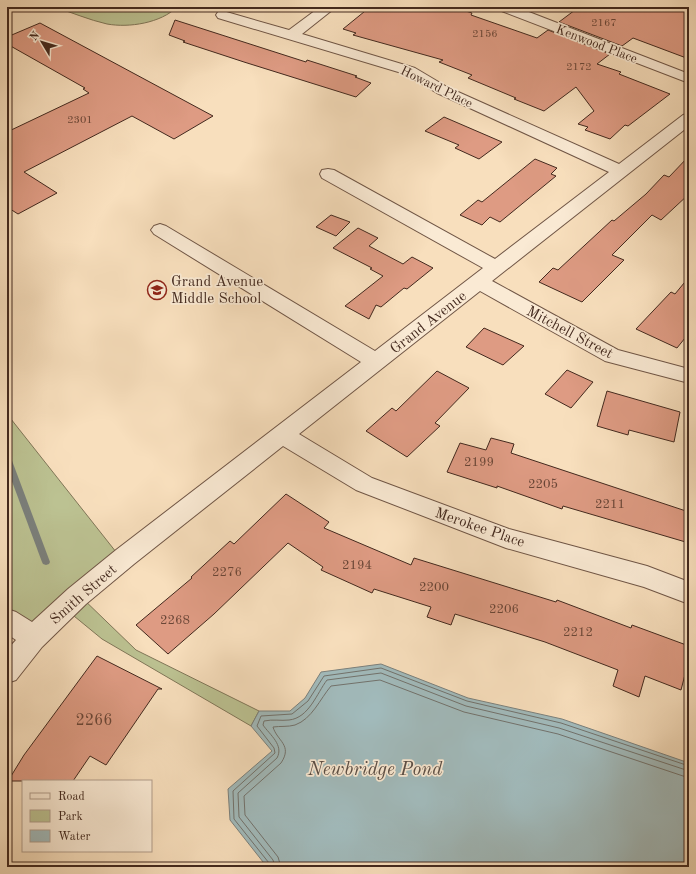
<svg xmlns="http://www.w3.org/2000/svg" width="696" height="874" viewBox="0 0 696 874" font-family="'Old Standard TT',serif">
<rect width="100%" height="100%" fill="#f8dfbd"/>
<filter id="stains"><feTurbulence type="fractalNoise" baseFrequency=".005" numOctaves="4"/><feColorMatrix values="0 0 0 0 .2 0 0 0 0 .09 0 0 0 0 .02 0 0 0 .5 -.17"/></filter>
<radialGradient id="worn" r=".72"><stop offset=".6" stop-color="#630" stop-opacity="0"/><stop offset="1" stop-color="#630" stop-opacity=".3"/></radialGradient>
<g fill="#bcc292" stroke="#807658">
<path d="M54,7H177C161,23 129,28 107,24C89,20 71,12 54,7Z"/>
<path d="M7,414L120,557L78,594L136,650L259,711L251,726L102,639L63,607L34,633L7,616Z"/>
</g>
<path fill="#a1babb" stroke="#7b807c" d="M381,664L468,698L562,719L689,763V867H267L230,820L228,789L272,751L251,726L259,711H290L305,698L321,672Z"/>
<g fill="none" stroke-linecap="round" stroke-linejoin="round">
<g stroke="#72726c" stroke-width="1">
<path d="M270,867L269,863L234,819L233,791L275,753L274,748L257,726L261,716L292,714L308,701L324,676L381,668L467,701L561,723L689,766"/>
<path d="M275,867L273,860L239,817L238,793L277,758C284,745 270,735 263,725L264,721C273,719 281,721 289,720C309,718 317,693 327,680L381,673L466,706L559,728L689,771"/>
<path d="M281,867L278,857L245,815L244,796L281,763C293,745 277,741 273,727C280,726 288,727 295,725C312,719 320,699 331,686L380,680L464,712L558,734L689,778"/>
</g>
<path fill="#7b807c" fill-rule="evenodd" d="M7,455L10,456L11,458L50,562L49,564L46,565L43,564L42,562L7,468Z"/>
</g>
<g fill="#de9b83" stroke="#43291e">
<path d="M370,7H453L472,13L471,15L537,38L548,30L610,54L597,64L621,72L619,74L670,94L628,126L625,125L610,139L585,130L588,127L578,124L594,111L576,87L544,111L514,99L516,98L468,78L472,75L439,62L443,60L353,35L356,33L343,29Z"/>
<path d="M579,7H689V59L633,38L622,46L559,22Z"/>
<path d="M175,20L306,62L307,60L357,76L355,77L371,83L356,97L244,62L183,42L185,41L169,35Z"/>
<path d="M40,23L213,116L174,139L132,116L24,172L57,193L18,214L7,207V132L89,93L83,89L85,88L7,44V37Z"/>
<path d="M444,117L502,142L479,159L455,148L459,145L425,131Z"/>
<path d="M689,156V194L661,220L652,215L612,255L624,260L582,302L539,282L553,268L558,270L612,220L614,221L646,194L664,175L669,177Z"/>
<path d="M535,159L557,168L551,174L556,176L500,222L490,217L482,225L460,215L478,200L482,202Z"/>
<path d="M331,215L350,222L336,236L316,227Z"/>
<path d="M358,228L378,238L369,246L403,264L412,257L433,268L407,289L404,288L381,307L376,305L369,319L345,306L383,276L370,269L372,268L333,248Z"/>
<path d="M689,277V333L677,348L636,329L671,292L675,294Z"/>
<path d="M484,328L524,346L503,365L466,347Z"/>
<path d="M567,370L593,382L571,408L545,394Z"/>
<path d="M437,371L469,388L435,423L440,426L407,457L366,431L392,408L396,411Z"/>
<path d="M607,391L680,412L674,442L629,430L628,435L597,426Z"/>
<path d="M491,438L514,444L511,453L689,512V543L563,506L562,509L497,486V488L447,472L460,443L486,450Z"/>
<path d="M286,494L329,522L324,528L411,565L414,558L556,602L557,600L631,628L632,625L689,646V659L681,690L645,676L639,697L613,686L618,670L545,642L455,614L451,625L427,617L431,607L374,589L372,593L321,570L323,567L288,543L214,614L168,654L136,625L192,578L191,577L230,541L234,544Z"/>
<path d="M97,656L162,689H158L106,765L90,756L73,781H8L24,755Z"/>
</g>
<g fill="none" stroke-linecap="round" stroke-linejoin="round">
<defs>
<g id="minor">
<path d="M320,7H336L302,34L415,68L447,87L619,164L683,115L689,113V126L492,281L618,350L689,369V383L605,361L480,291L299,434L372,478L509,529L647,566L689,582V604L644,587L506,548L356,490L283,446L134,564L86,604L42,647L16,680L7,683V650L16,640L7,634V609L16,612L32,622L68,589L116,550L361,362L154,234L151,230L154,226L160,224L166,226L375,351L483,268L322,178L320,174L322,170L328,169L334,170L495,259L609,172L437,93L405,74L218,18L216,15L218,12L223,11L289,30Z"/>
<path d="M497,7H516L689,74V83L499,10Z"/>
</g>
</defs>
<use href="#minor" stroke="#705646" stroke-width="2"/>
<use href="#minor" fill="#faead4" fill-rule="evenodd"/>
</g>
<defs>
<symbol id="school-ring" viewBox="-11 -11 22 22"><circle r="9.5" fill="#faead4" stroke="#8f2418" stroke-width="1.5"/><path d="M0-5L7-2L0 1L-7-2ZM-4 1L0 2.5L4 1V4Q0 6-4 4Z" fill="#8f2418"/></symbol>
</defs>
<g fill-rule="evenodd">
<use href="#school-ring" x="146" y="279" width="22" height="22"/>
</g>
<g text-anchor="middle" stroke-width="3.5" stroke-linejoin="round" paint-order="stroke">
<g font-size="11" fill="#6a4637">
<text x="604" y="26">2167</text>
<text x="485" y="37">2156</text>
<text x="579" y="70">2172</text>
<text x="80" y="123">2301</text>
</g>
<g font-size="13" fill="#43291e" stroke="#faead4">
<text transform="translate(597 43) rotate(21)" y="5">Kenwood Place</text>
<text transform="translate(437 86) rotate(26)" y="5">Howard Place</text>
</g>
<g font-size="13" fill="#6a4637">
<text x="479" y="466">2199</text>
<text x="543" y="488">2205</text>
<text x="610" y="508">2211</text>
<text x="357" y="569">2194</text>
<text x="227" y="576">2276</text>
<text x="434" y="591">2200</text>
<text x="504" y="613">2206</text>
<text x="175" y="624">2268</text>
<text x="578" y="636">2212</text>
</g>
<g font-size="15" fill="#43291e" stroke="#faead4" text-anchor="start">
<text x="171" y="286">Grand Avenue<tspan x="171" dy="17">Middle School</tspan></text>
</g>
<g font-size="15" fill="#43291e" stroke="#faead4">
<text transform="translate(428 322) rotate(-38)" y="5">Grand Avenue</text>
<text transform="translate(570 332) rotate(28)" y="5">Mitchell Street</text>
<text transform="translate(480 527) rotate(19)" y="5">Merokee Place</text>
<text transform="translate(83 594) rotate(-41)" y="5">Smith Street</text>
</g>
<g font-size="16" fill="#6a4637">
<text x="94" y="725">2266</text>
</g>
<g font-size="19" font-style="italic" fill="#5a4d45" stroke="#faead4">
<text x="375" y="775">Newbridge Pond</text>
</g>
</g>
<rect width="696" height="874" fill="none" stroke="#f8dfbd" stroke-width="24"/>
<rect x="8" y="8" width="680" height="858" fill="none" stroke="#43291e" stroke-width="2"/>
<rect x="12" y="12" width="672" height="850" fill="none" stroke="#43291e"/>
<rect x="22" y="780" width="130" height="72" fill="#faead4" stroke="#b19d8b"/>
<rect x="30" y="793" width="20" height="6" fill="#faead4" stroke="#b19d8b"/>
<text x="58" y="800" font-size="12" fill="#43291e">Road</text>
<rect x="30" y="810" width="20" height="12" fill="#bcc292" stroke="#b19d8b"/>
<text x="58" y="820" font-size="12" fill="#43291e">Park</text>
<rect x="30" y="830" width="20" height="12" fill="#a1babb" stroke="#b19d8b"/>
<text x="58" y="840" font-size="12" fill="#43291e">Water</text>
<g transform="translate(42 42) rotate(308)" stroke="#faead4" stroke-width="3" paint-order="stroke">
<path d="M0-3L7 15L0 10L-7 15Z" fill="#43291e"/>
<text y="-6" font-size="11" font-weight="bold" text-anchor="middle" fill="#43291e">N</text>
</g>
<rect width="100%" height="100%" filter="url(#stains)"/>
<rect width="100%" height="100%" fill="url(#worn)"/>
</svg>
